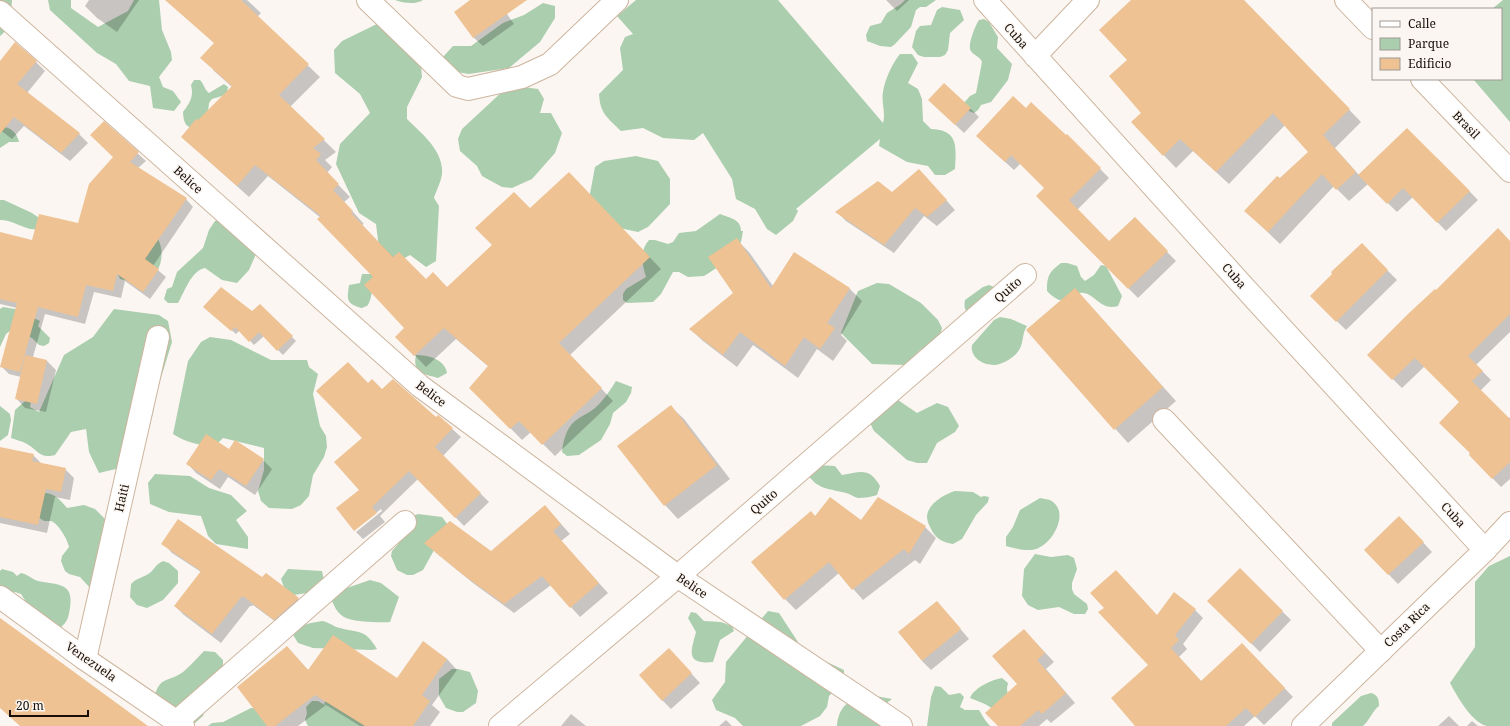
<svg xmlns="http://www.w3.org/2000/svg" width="1510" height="726" viewBox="0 0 1510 726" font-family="'Noto Serif',serif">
<rect width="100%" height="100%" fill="#fbf6f2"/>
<g fill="#abceae">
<path d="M0,0H12L10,27L0,36Z"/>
<path d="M48,0H71V8L98,27L128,11L134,0H159L162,30L171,52L172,60L159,77L163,87L173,91L181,102L174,111L153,108L150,86L129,81L116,64L97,53L50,10Z"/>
<path d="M395,0H423C415,5 404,3 395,0Z"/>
<path d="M636,0H778L883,123C886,113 881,102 883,92C885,79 892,64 900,54H912L918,63L908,83L918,89L922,99L923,121L931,129C959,130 956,147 955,169L945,175H935L928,166L907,162L879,146L880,139L796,209L798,211L793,221L776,235L767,229L755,209L736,199L732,179L703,133L694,140L663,138L643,128L621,131C608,118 600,114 599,94L623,70L620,48L625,37L633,34L617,16Z"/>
<path d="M905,0H936L926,7H920L916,10L911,27L895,44L891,47L880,46L867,41L866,35L870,26L881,23L887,13L901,4Z"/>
<path d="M1503,0H1510V122L1473,79H1501V9H1492Z"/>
<path d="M543,3L555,6V18L540,42L509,68L469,74L444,70L441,59L453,46H471L503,23L524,15Z"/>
<path d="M942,7L960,10L964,20L950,33L948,50L945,55L940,57H924L918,55L912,47L916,31L920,26L931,25L937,10Z"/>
<path d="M984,19L989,22L998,37L997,48L1012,64L1008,80L991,102L981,105L978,110L974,113L964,109L963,104L970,96L976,93L982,62C980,56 974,56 971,51C967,46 975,26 979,20Z"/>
<path d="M383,21L419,45L422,77L407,107V119C422,134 444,151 442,174C441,182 436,191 434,198L439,206L436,261L426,267L410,255L401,260L380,256L376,224L359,213L336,164L340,144L370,113L360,94L335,73L334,50L342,41Z"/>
<path d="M194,80H200C204,84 204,89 209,93L224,84L228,87L227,93L222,96L212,99L209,103L207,120L199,131C186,126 184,126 183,112C190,103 194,96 191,85Z"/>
<path d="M516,86L538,89L544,99L540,113H551L562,133L555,153L532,179L512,188L502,187L482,176L477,166L460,151L458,139L462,129L504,90Z"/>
<path d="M2,127C11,127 17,133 19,142H9L0,148V128Z"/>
<path d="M636,156L658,161L670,179V204L648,227L638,232L606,225L589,199L595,167L604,161Z"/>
<path d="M0,200H4L32,213L39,218L37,229C25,231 13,219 0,220Z"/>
<path d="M720,214C730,218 741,219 741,231H743L741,242L736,251L718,267L704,276L688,277L679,272H673L661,294L653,302L627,303L623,300V294L626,289L646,277C642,263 639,252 649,240H655L668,244L673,242L679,233L696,231Z"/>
<path d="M220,219L256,254L249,270L237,283L222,280L205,268C191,271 185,291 178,303H168L164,299L167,289L172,287L177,272L203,248L209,230L215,221Z"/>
<path d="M158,239C164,250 163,269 151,277C144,282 128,281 120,279L118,274Z"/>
<path d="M1061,263H1067L1077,266L1081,277L1085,281L1094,275L1101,265L1106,266L1122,296L1118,306C1101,311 1096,295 1084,293C1069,291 1067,312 1047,291C1047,276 1049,272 1061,263Z"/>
<path d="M362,274H373C374,281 372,301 367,306C366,306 363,308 361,308C346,303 347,300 349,285L360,283Z"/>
<path d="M877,283L889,284L921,303L938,320L942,328L939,339L920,350L905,365L872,364L841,333L858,291Z"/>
<path d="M989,285L994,287L999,290L974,319C967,313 963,310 965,300L983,287Z"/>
<path d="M3,307L15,309L40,321L38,326L50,338L49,343L44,346L39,345L32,338L11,330L6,334L0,347V309Z"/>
<path d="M114,309L159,315L168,321L172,342L159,384L151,392L154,409L144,448L120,468L99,473L89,452L86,429L71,432L55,455C39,459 38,450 27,444C22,441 16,440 11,438L15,410L32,395L30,407L39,412L64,355L93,337Z"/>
<path d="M1000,317L1011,319L1027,326C1021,334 1025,345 1016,354C1011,359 1001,365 994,365C982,365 970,357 972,345L994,320Z"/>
<path d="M210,337L231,340L271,360H307L309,367L318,374L313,394L320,426L326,436L327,447L324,457L313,475L309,496L301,505L292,509L269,508L261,501L258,491L264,470V448L223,438C221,440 218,443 215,444C205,449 181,440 173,434L188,361L201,342Z"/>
<path d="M416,355C427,355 445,359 447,373L438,378C424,374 412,373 416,355Z"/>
<path d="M616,381L632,387L631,393L626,402L613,413L610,424L601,440L579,455L567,456L562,452C563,442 566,428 575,421C581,416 589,413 595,408C604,400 610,390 616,381Z"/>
<path d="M888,397L898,400L917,413L937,403L948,407L959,426L955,432L937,443L927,463H917L907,460L874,431L869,421Z"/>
<path d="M0,406L10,414L11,420L8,435L0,441Z"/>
<path d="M818,465L835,466L842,475C861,472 869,467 880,486L877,495C871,497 865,498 858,498C854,497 850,494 846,493C832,489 818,490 809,476Z"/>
<path d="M155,474L190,476L209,488L231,495L247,511L236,520L248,537V549L216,544L208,536L201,516L169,512L150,504L148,483Z"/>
<path d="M955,491L973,492L981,497L984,496L989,497L988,502L976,515L962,539L953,544C942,542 936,539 931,529C929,525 927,521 927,517C927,504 945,494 955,491Z"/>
<path d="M44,493C55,493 60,500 67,508L84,505L95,509L117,531L91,589L80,577L69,574L65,571L61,561L62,556L69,547C68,540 58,523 51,521C50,521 45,521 44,521L35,515Z"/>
<path d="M1040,498C1043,499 1047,499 1050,500C1071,511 1053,544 1036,549C1028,552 1014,548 1006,546V537L1013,527L1020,510Z"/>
<path d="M418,514L442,517L448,525L423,570L413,575H407L397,570L391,556L392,551L399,543L409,521L413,516Z"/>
<path d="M1035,554L1051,557L1068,555L1074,558L1077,569L1072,583V589L1074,594L1087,604L1088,609L1085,614H1074L1059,607L1038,610L1028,605L1022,596L1024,569Z"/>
<path d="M1510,556V726C1503,726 1494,726 1487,726C1472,723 1457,696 1450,683L1475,647V582L1489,566Z"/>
<path d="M163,561L169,563L178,571V583L163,600L147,608L137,605L130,597L131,584C136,578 145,577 151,572C156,567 155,565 163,561Z"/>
<path d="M2,569L13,572L17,576L21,573C26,574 30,577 35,580C52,586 75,579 70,608C68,619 68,621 59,629L30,608L21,594L15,592L10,593L0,589V571Z"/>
<path d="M288,569L322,571L326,590L294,595L285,590L281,579Z"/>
<path d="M370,580L381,583L399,597L390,622C380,623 355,622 346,618C338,614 335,608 332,601L338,591Z"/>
<path d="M768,611L779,613L798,642L795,643L812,655L844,670V681L829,696L827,707L820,716L801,726H743L735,718L716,710L712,700L725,682L726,662Z"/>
<path d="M691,612L696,613L704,621L721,622L732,626L734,631L720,640L713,662C685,665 691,651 696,632L688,618Z"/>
<path d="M322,621C329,622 334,627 340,628C361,634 364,628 377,649L372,650L313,648L298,643L292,633C300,624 311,623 322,621Z"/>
<path d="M204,651L215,652L223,660V688L209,700L203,716L195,723L184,722L154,698C160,675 168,683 183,672C190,666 197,658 204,651Z"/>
<path d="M452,669H458L470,672L478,691L476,703L463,712H457L446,708L439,696V679Z"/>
<path d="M1002,678L1008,683L1007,688L1008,702L998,712L985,704L970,698C974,688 991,680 1002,678Z"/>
<path d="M935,686L941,687L949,695L960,693L964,697L960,707L965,710H979L985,720L990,726H927L931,697Z"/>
<path d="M1371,693C1378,695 1379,699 1379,706C1372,711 1370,720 1363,726H1332V723L1361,696Z"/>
<path d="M870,695L892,699L888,702L886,707L907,726H837C838,707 851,696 870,695Z"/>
<path d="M312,701H318L325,705L324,702H330L368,726H308L305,720L307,713L306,707Z"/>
<path d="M251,708H257L274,726H208L212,723L223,722Z"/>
</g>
<g fill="#0003">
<path d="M89,0H139L117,32L97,18L85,6Z"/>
<path d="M173,0H247L261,13L257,17L320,77L290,107L336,152L325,160L332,167L327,173L350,197L344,202L364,224L362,225L394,258L426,280L447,288L530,210L580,185L661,269L570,355L613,401L555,456L531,432L522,440L471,388L489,367L456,339L426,367L397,337L406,328L375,277L321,218L268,176L249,197L182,137L232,87L213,70L215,44Z"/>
<path d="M472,0H497L514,24L483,46L473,37Z"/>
<path d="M886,0H909L897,11Z"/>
<path d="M1133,0H1243L1361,122L1335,148L1359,175L1437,158L1478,200L1446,231L1413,197L1397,212L1368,184L1349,201L1334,186L1280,244L1258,223L1279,179L1309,152L1285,125L1229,184L1193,151L1176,168L1132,122L1142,113L1128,60Z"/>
<path d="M0,62H36L45,71L27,93L79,134L88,143L70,161L24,126L12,139L0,130Z"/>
<path d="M970,108L979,117L964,133L939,109Z"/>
<path d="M1026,109L1066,136L1067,135L1109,178L1077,210L1109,243L1134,218L1176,261L1138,298L1037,196L1046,188L1021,163L1014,170L986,145Z"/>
<path d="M104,123L146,161L138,168L186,199L193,207L153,266L166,277L150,299L125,281L121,298L94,292L85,324L45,314L33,357L47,361L56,370L46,412L25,408L16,398L21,377L9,374L1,366L17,308L0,304V233L33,241L79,225L114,157Z"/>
<path d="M919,170L955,210L937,226L924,216L894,253L846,221L837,212L892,193Z"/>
<path d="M737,240L749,252L773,286L849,288L862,301L841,335L847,341L833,361L817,349L798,378L753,345L737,367L703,341L690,329L734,294Z"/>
<path d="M1510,242V332L1476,365L1491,380L1480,391L1508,419L1510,417V479L1501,487L1470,455L1460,402L1425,366L1402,388L1368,355Z"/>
<path d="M1362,245L1397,280L1346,330L1311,296Z"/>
<path d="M1075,289L1176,401L1128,443L1027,330Z"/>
<path d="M260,305L296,341L283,355L264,336L254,345L240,330L236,334L209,311L252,313Z"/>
<path d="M368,384L436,419L438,416L461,437L443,456L489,502L464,526L418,479L380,516L385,522L363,539L356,532L382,511L381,509L354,530L361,490Z"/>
<path d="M670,406L684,419L730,479L678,519L665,505L619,446Z"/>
<path d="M0,448L33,455L42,464L65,469L74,478L70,500L55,497L47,533L0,523Z"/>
<path d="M229,450L263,460L272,469L255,495L228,477L220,489L196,473L187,463Z"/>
<path d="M545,506L570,534L561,541L608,593L580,617L551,585L514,613L473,583L435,552H491Z"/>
<path d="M861,522L925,527L936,538L920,564L915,560L863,600L839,573L796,610L785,599Z"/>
<path d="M1408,526L1432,552L1398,584L1365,550Z"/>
<path d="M163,543L262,578L266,574L298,599L307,608L284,628L253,605L252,606H250L221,643L184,615L175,606L201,572L172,553Z"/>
<path d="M1240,570L1291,620L1260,652L1208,601Z"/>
<path d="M1116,571L1157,616L1195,610L1203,618L1183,644L1187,649L1179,657L1202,682L1242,644L1293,697L1264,725L1255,716L1244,726H1137L1150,665L1105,608Z"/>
<path d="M937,602L969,639L931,670L922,661Z"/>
<path d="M1024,630L1054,662L1046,669L1075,703L1051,723L1047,719L1039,726H1000L1019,684Z"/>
<path d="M423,643L447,659L457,670L432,705L440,712L430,726H360L326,705L298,726H269L287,647L309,671L397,680Z"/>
<path d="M678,659L700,683L671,709L662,700Z"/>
<path d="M571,714L586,726H561Z"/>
<path d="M1449,716L1459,726H1438Z"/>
<path d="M726,720L732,726H719Z"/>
<path d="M1472,721L1478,726H1467Z"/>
</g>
<g fill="#eec292">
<path d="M165,0H241L309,64L279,95L325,139L313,148L321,154L316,160L339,184L333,190L353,211L351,213L393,257L399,252L426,279L433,272L447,287L492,245L475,228L514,192L530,208L569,172L650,257L559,343L602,388L542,445L519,421L510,429L469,388L488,366L444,328L414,356L395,337L404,328L364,285L373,277L317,219L321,216L255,165L237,186L181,137L196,119L198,120L232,86L200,58L214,43Z"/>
<path d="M470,0H527L473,38L454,12Z"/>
<path d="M1131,0H1244L1350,109L1323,135L1356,172L1336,190L1322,174L1268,232L1244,211L1277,176L1280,178L1308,152L1273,113L1216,172L1180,139L1163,156L1131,122L1141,113L1109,76L1127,60L1099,30Z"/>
<path d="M15,42L37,61L17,84L80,133L61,153L14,117L0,134V61Z"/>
<path d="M944,83L971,108L955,125L928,100Z"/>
<path d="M1013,96L1026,108L1031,102L1066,135L1067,134L1101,168L1069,200L1109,241L1135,217L1168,251L1128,289L1036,196L1044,188L1011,155L1005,162L976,136Z"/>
<path d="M104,121L139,152L130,162L187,198L145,259L159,269L143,292L117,274L113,291L86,285L78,317L38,307L20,372L0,367L17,303L0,299V232L32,240L39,214L78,223L89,184L113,157L90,135Z"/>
<path d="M1407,128L1470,191L1437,223L1403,188L1387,204L1358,175Z"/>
<path d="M919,169L947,200L927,217L915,208L884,245L835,212L878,181L892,192Z"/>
<path d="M1498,228L1510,241V314L1468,356L1483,371L1472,381L1510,419V462L1492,479L1469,455L1470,453L1439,423L1459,402L1415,358L1392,380L1367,355L1408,314L1435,289L1436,290Z"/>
<path d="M737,238L771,288L794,252L850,288L827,323L835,328L820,349L804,337L785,366L740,332L723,355L689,329L733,293L708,257Z"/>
<path d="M1362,243L1388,270L1336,322L1310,296L1332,274L1331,272Z"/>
<path d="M221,287L252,311L260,304L293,336L277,351L259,332L249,342L235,327L231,331L203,307Z"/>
<path d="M1075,288L1163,387L1114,430L1026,330Z"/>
<path d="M25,355L47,360L37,404L15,399Z"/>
<path d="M348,362L368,383L372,379L382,389L393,379L436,417L438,415L453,428L435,447L481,493L455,518L409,471L372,507L377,513L354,531L336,508L359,490L334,462L362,438L316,391Z"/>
<path d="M671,405L717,465L664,506L617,446Z"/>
<path d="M206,434L229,449L235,440L264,459L246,486L219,469L211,480L186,464Z"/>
<path d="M0,447L34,454L32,461L66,468L61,492L46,489L38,525L0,517Z"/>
<path d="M830,497L861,520L878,497L926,526L909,554L904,549L852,590L829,562L784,600L751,562L811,511L815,516Z"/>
<path d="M545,505L561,524L553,531L599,583L570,608L542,576L504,604L462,574L424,543L450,521L491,551Z"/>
<path d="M1399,516L1424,542L1388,575L1364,550Z"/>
<path d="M178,519L262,577L266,573L299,598L274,620L243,596L242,598L241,597L212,634L174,606L201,571L161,544Z"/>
<path d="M1240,568L1283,611L1251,644L1207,601Z"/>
<path d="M1116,570L1157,615L1174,592L1196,609L1175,635L1179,640L1171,648L1201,681L1242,643L1285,688L1255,717L1246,708L1226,726H1135L1111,698L1148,665L1098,612L1104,608L1090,593Z"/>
<path d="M937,601L961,629L922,661L898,632Z"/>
<path d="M0,618L18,631L148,726H20L0,708Z"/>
<path d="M1024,629L1045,653L1037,660L1066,693L1042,714L1038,710L1020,726H998L985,713L1017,684L992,656Z"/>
<path d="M333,635L397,678L423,641L447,659L422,695L430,701L413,726H365L315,695L275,726H267L237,687L287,646L308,670Z"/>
<path d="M669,648L692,673L662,701L639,675Z"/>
</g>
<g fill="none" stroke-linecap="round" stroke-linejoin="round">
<defs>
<g id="minor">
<path d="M368,0L457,86L468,89L522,77L550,64L617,0"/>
<path d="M985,0L1243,286L1485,550"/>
<path d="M1346,0L1373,28"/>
<path d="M0,12L420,386L676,575L901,726"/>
<path d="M1035,56L1088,0"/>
<path d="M1422,79L1510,171"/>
<path d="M1164,420L1381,651"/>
<path d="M0,597L85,659L183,726"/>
<path d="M85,659L158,337"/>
<path d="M176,722L405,522"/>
<path d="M500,726L678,576L1025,275"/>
<path d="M1303,726L1485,550L1510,523"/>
</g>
</defs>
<use href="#minor" stroke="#cdb59e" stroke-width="24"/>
<use href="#minor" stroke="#fff" stroke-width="22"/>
</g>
<g text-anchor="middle" stroke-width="3" stroke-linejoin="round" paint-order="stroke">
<g font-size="12" fill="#170f07" stroke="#fbf6f2">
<text transform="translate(1016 36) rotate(48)" y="4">Cuba</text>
<text transform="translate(1466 125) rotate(46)" y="4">Brasil</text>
<text transform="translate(188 180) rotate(42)" y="4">Belice</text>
<text transform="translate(1234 276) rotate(48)" y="4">Cuba</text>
<text transform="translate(1008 290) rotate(-41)" y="4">Quito</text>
<text transform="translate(431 394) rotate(37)" y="4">Belice</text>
<text transform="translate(122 498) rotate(-77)" y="4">Haiti</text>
<text transform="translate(764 502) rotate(-41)" y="4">Quito</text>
<text transform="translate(1453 515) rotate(47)" y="4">Cuba</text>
<text transform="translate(692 586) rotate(34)" y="4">Belice</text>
<text transform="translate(1407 625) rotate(-44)" y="4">Costa Rica</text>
<text transform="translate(91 662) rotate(35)" y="4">Venezuela</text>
</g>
</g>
<rect x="1372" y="8" width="130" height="72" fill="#fbf6f2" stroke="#a09a94"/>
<rect x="1380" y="21" width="20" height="6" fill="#ffffff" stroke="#a09a94"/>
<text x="1408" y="28" font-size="12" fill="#170f07">Calle</text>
<rect x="1380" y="38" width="20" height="12" fill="#abceae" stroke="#a09a94"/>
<text x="1408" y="48" font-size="12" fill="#170f07">Parque</text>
<rect x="1380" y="58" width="20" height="12" fill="#eec292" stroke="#a09a94"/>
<text x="1408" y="68" font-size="12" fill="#170f07">Edificio</text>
<path d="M10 710v6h78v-6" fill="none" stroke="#170f07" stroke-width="2"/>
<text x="16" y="710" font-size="12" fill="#170f07" stroke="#fbf6f2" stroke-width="3" paint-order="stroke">20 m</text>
</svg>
